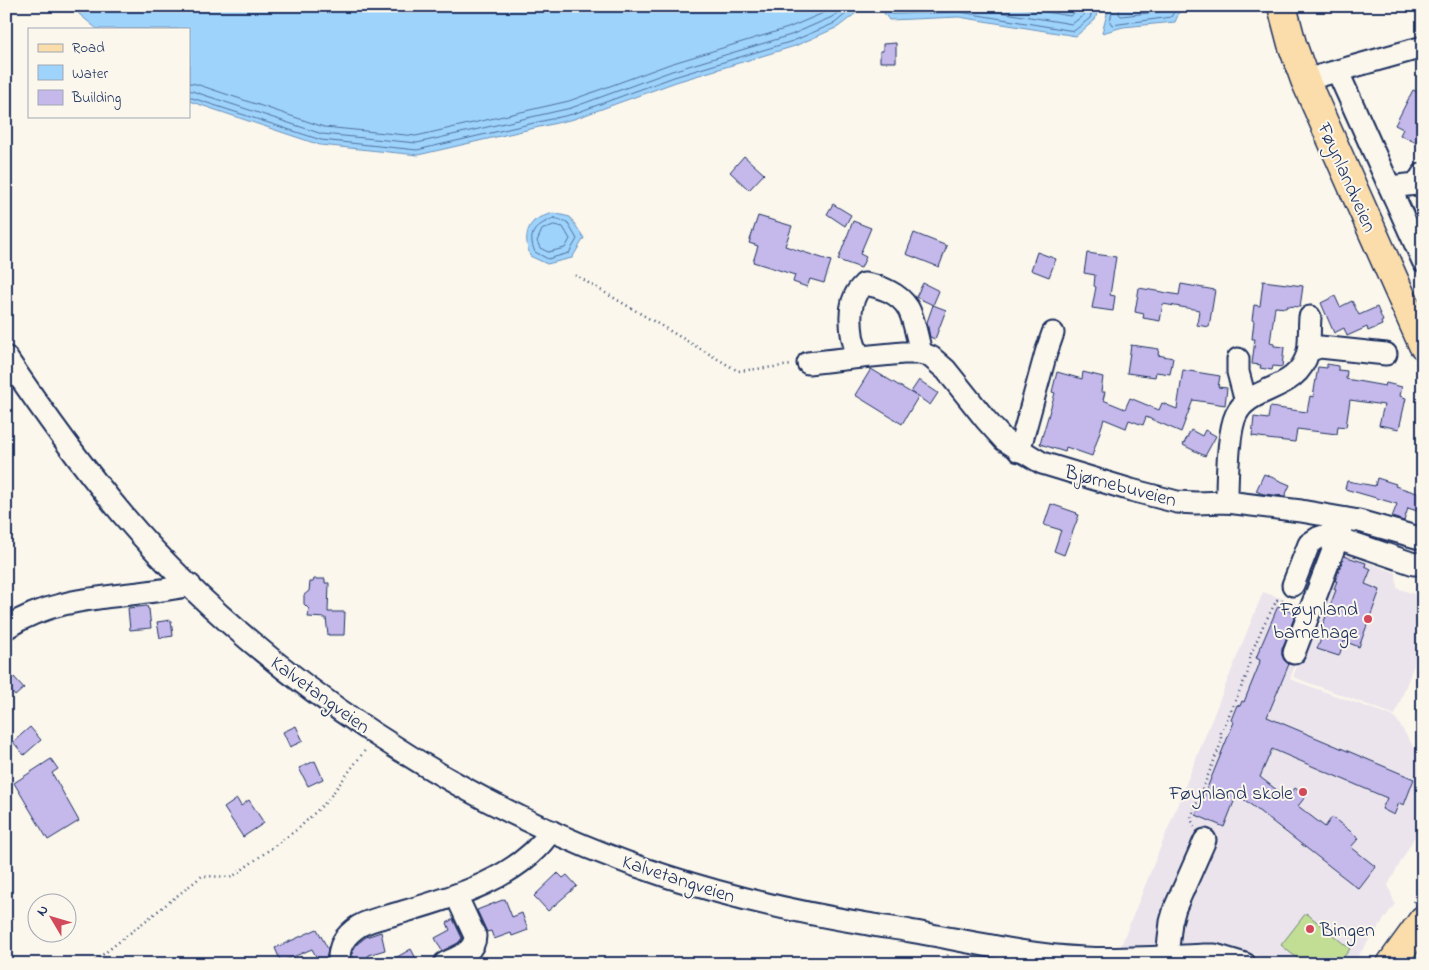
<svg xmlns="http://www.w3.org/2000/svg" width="1429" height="970" viewBox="0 0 1429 970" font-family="'Indie Flower',sans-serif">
<rect width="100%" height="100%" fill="#fbf7ec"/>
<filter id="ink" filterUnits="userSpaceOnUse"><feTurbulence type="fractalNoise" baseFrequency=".02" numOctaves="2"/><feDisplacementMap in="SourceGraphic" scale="10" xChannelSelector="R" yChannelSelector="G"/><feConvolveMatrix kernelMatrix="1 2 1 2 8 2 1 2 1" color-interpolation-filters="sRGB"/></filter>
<g filter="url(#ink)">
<g fill="#ebe4ec">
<path d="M1338,551L1396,573L1397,588L1423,597V641L1395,715L1293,677Z"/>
<path d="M1263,592L1315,610L1290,679L1395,717L1423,762V822L1388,885L1395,904L1352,964H1274L1252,953L1203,943L1120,948Z"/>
</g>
<path fill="#c2de95" stroke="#6e867a" d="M1306,913L1350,949L1338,964H1304L1281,945Z"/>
<g fill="#9ed3fc" stroke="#6a91bd">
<path d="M78,6H860V10L838,27L795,46L676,82L574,119L418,155L320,145L189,101V29H97L79,14Z"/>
<path d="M879,6H1099L1095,20L1076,36L959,17L889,20Z"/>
<path d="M1109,6H1182L1175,22L1123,27L1102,33Z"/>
<path d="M553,213L570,217L584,238L572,258L547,264L530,256C526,244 524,231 534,221C539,217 548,215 553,213Z"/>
</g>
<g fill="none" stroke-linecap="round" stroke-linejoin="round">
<g stroke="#4f719d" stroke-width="1">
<path d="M885,6L892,14L960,12L1074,31L1090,18L1094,6"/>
<path d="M893,6L896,8L945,6"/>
<path d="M963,6L1072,24L1085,14L1087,6"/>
<path d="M1010,6L1070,16L1078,10L1079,6"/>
<path d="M1113,6L1110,22L1112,25L1171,17L1177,6"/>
<path d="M1120,6L1119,14L1121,16L1166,11L1170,6"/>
<path d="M189,83L196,84L324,127L416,136L569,101L670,64L788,28L828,11L834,6"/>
<path d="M189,90L322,134L417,143L571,108L672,71L791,35L832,17L846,6"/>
<path d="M189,97L321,140L417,150L573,114L674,77L793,41L835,23L855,6"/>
<path d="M554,218L567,222L577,239L569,253L548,259L535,252C526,232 537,225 554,218Z"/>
<path d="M554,225L563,227L570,239L565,248L548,252L540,248L537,241L542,230Z"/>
</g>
</g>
<g fill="#c5b9eb" stroke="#1b2f5e">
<path d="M896,43V62H880V51H883V44Z"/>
<path d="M1413,90L1423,94V146L1400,135L1403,129L1395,125Z"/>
<path d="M744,156L764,174L749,190L730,172Z"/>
<path d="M833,204L851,215L845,226L827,214Z"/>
<path d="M758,216L792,226L785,246L831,261L824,283L810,279L807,287L793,282L795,275L753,262L758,246L749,243Z"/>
<path d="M853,221L871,228L860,254L866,257L861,268L838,260Z"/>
<path d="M914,233L947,246L939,267L906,254Z"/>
<path d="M1037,252L1056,259L1049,277L1031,270Z"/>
<path d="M1087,253L1116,257L1110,295L1115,296L1113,311L1092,308L1096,287L1094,286L1095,275L1084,273Z"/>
<path d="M1263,281L1303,286L1300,307L1287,306L1286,308L1275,307L1270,343L1274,344V346L1284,347L1282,367L1273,366L1272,370L1260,368L1261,365L1252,364L1255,339H1252L1254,321L1252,320L1254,305L1260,306Z"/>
<path d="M923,283L939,291L933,305L916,297Z"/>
<path d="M1181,284L1215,290L1209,327L1197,325L1199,310L1163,304L1160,321L1143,318L1144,314L1135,312L1139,288L1179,295Z"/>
<path d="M1335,296L1340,307L1352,301L1359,315L1377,307L1383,321L1381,322L1382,325L1368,331L1367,327L1347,336L1344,328L1334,333L1321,303Z"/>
<path d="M933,305L946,310L935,339L930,337L927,322Z"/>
<path d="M1131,345L1159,349L1158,355L1173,358L1170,374L1156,372L1155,377L1127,373Z"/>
<path d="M1327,364L1338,366V370L1347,371L1346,379L1385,386L1386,383L1402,387L1400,396L1406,398L1399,429L1379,425L1384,405L1350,400L1346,427L1338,426L1337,434L1297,429L1295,442L1267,439V438L1252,436L1254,417L1268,419L1270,407L1307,412L1310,396L1313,397L1318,367L1327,368Z"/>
<path d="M871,369L918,397L902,424L855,395Z"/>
<path d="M1183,370L1220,376L1218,387L1227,388L1225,405L1193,400L1181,432L1146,417L1143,425L1129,420L1126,428L1104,419L1092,456L1066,447L1065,452L1040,444L1055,393L1052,392L1057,372L1082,379L1083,372L1103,377L1101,392H1105L1103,400L1125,409L1130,398L1159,410L1162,403L1177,409Z"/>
<path d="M919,380L938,393L930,405L911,392Z"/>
<path d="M1191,430L1202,436L1205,430L1216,436L1205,456L1183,445Z"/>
<path d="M1264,474L1290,485L1285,496L1263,494L1256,491Z"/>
<path d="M1377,478L1396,484L1395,486L1423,495V513L1408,508L1404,521L1392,517L1397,504L1345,489L1347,481L1375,486Z"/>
<path d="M1051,504L1077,513L1076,514L1079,515L1064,555L1054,551L1061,530L1044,525Z"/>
<path d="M1344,556L1366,563L1365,566L1371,569L1365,584L1380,590L1359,647L1344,641L1339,656L1317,649L1323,634L1320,632L1336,590L1334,589L1337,581H1335Z"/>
<path d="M314,579H325V583H329L328,612H345L344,635H328L326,618L308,617L309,609L304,604V595L309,591L310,582H313Z"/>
<path d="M147,606L148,609H149L151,628L130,630L128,608Z"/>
<path d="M1278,606L1296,613L1282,649V655L1284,660L1289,664L1267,717L1414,779L1404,805L1399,803L1394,815L1382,809L1387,798L1272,749L1260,777L1287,798L1295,788L1306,796L1298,806L1325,827L1332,817L1359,838L1351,847L1376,867L1359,889L1237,794L1224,827L1196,815L1234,722L1231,720L1237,705L1240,706L1242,701L1244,702L1259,665L1260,660L1256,658Z"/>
<path d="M171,620L173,636L160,638L157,622Z"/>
<path d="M14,677L24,688L15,696L6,686V684Z"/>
<path d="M296,726L303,741L290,747L283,732Z"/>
<path d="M30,727L41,740L24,755L13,742Z"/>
<path d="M51,759L58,769L52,773L79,821L48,840L14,783Z"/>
<path d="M315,761L323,779L308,786L299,768Z"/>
<path d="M237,799L241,806L249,800L264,823L243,837L224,808Z"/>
<path d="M558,873L563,878L567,875L577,886L548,911L534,896Z"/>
<path d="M505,899L512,917L522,913L528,930L512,936L511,933L494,939L491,931L487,932L477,910Z"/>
<path d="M453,919L462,938L458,943L442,951L435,938L450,930L447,923Z"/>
<path d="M317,929L328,949L326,962L320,964L312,949L281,962L275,948Z"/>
<path d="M381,932L385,950L368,955L370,964H355L352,953L356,945L366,937Z"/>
<path d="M411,949L419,964H385Z"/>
</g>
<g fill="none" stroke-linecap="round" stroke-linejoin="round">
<defs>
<g id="minor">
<path d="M1341,79L1423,261"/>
<path d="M1305,80L1423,47"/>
<path d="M1390,187L1416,184L1423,174"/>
<path d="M1308,351L1320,347L1386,354"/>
<path d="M6,357C43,412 81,465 123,515C260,676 469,813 669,877C734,898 801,913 868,924C882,927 896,928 910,931C968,941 1025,955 1084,958C1124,960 1164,957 1204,955H1215L1245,964"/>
<path d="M861,357C850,345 848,310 855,296C857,291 860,288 864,284C880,286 899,293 908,308C914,318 918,341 921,353"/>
<path d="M1238,359V372L1246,402"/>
<path d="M808,363L861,357L903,353H921L931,357L946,370L986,420L1004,440L1042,463L1131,490L1177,502L1196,503L1227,502L1301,511L1359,521L1423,539"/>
<path d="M1019,451L1046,353L1053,333"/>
<path d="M1227,502C1227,482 1228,432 1236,415C1249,385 1298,393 1308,352C1310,341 1309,328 1310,317"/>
<path d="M1338,538L1414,564L1423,563"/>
<path d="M1293,585L1309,544L1318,538L1341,530"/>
<path d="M6,628C60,592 129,599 190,585"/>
<path d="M1294,653L1345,519"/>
<path d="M1167,956L1171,922L1175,908L1205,840"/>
<path d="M445,963C458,957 475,952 475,936L456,895"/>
<path d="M339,964C338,946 344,936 359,926C371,919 386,917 399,913C451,898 519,879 551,831"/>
</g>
<g id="major">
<path d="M1282,6L1292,44L1305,80L1423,345"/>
<path d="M1391,964L1423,920"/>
</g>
</defs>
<use href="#minor" stroke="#1b2f5e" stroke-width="25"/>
<use href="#major" stroke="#1b2f5e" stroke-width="31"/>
<g stroke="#1b2f5e" stroke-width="2.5" stroke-dasharray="1 4" stroke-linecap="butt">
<path d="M575,275L738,371L792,365"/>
<path d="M1417,365L1423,377"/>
<path d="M1194,827L1191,818L1192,815L1221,743V733L1248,672L1251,654L1263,626L1277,600L1286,602"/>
<path d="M1413,902L1423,890"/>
<path d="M91,964L202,876L232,877L299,828L327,801L366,749"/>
<path d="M942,964L948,955"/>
<path d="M1365,964L1371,956"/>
</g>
<use href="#minor" stroke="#fbf7ec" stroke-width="21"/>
<use href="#major" stroke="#fbddab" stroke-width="28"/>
</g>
</g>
<g fill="#d1495b" stroke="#fbf7ec" stroke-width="2">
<circle cx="1368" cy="619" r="5"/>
<circle cx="1303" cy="792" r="5"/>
<circle cx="1310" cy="929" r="5"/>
</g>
<g text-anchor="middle" stroke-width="4" stroke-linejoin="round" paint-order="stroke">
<g font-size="20" fill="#1b2f5e" stroke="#fbf7ec">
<text transform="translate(1348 177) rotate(66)" y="7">Føynlandveien</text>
<text transform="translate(1121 485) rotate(15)" y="7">Bjørnebuveien</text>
<text transform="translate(321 694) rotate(36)" y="7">Kalvetangveien</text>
<text transform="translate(679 878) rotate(18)" y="7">Kalvetangveien</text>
</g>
<g font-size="20" fill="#1b2f5e" stroke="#fbf7ec" text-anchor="end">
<text x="1358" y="615">Føynland<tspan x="1358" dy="23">barnehage</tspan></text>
<text x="1293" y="799">Føynland skole</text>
<text x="1320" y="936" text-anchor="start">Bingen</text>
</g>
</g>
<rect width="1429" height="970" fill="none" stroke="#fbf7ec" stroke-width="25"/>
<rect x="12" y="12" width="1404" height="945" fill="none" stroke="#1b2f5e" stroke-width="2" filter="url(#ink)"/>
<rect x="28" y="28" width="162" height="90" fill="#fbf7ec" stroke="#a1a7b3"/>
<rect x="38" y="44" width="25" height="8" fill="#fbddab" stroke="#a1a7b3"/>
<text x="72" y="52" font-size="15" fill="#1b2f5e">Road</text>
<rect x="38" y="65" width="25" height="15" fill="#9ed3fc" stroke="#a1a7b3"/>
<text x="72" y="78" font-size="15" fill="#1b2f5e">Water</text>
<rect x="38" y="90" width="25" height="15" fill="#c5b9eb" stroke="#a1a7b3"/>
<text x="72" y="102" font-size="15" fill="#1b2f5e">Building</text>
<g transform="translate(52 918) rotate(308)"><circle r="24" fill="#fbf7ec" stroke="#a1a7b3"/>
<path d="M0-4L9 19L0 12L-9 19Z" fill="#d1495b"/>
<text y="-8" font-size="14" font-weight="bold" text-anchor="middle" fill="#1b2f5e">N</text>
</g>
</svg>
